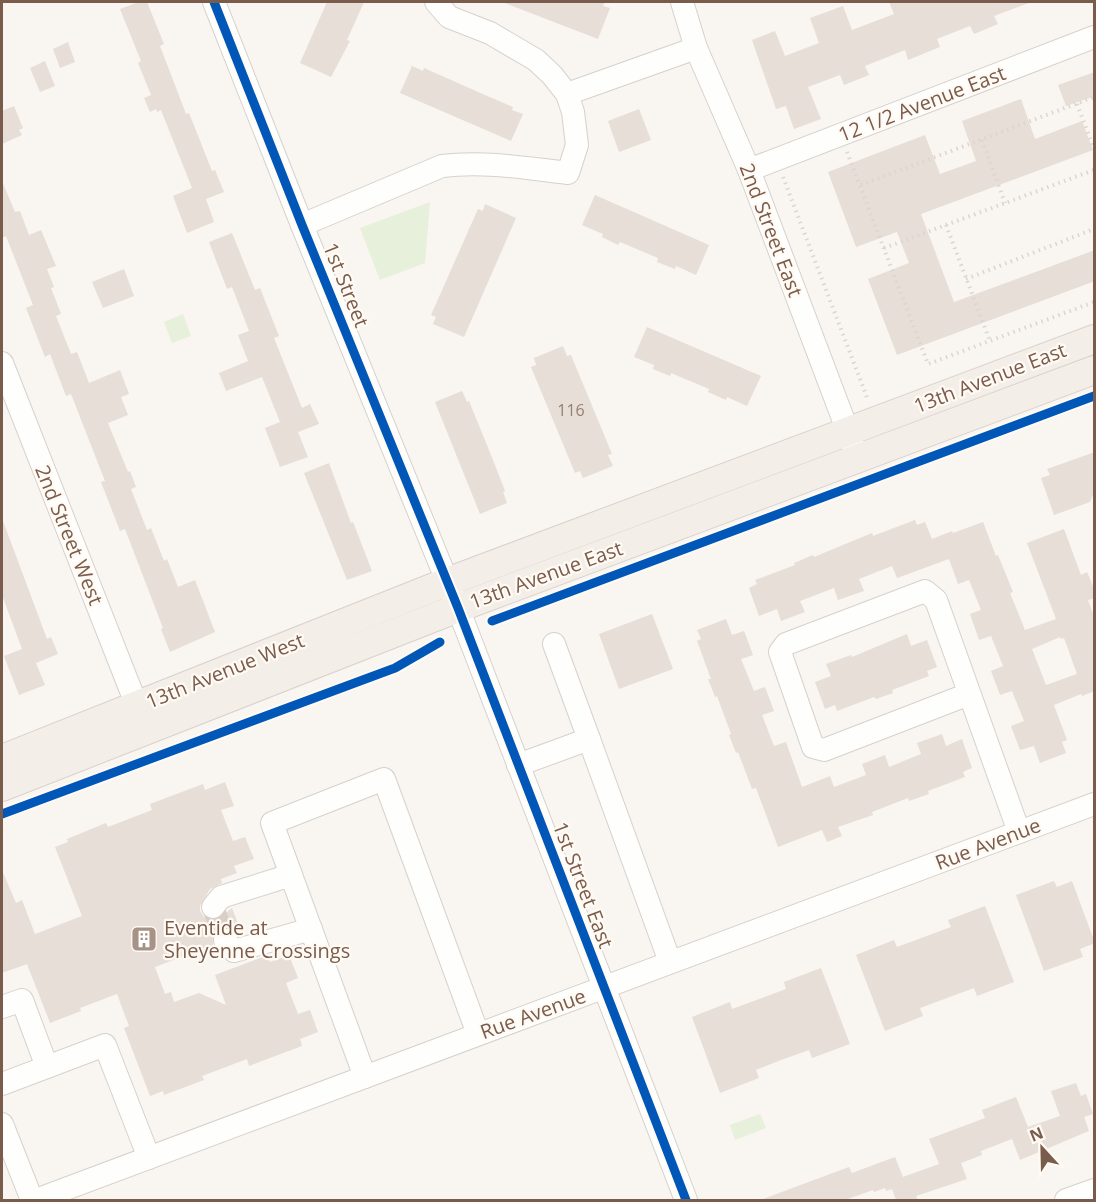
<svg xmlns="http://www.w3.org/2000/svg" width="1096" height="1202" viewBox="0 0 1096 1202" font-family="'Open Sans',sans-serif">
<rect width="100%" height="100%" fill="#f9f5f0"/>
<g fill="#e7f0db">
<path d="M430,202L425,263L380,280L360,228Z"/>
<path d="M183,314L191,336L172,343L164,322Z"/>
<path d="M760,1114L766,1128L735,1140L730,1125Z"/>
</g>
<g fill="#e6ded7" fill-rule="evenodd">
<path d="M139,2H147L164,44L160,46L186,114L189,113L212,171L215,170L224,192L206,199L214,222L187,233L173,196L192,188L161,110L157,112L156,109L150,112L144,98L151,95L138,63L141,61L120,9Z"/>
<path d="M327,2H364L347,40L350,41L331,77L300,63Z"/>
<path d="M502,2H605L603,6L610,8L598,39Z"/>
<path d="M889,2L1029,3L994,16L998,24L974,34L970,26L937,39L940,47L908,60L905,50L865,66L869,75L844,85L840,75L808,87L821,119L794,129L786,106L776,109L752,40L775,31L785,56L819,43L810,18L843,6L852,30L894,14Z"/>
<path d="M68,42L75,62L60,68L53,49Z"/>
<path d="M45,61L55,86L40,92L30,68Z"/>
<path d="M412,66L423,71L424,68L485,95L513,107L512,110L523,114L511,141L400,93Z"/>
<path d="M1095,72V96L1066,106L1058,85Z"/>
<path d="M1021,99L1035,139L1082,121L1093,150L921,214L954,302L1095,250V281L897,355L868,279L909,263L897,232L856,247L828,172L925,135L940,174L976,161L962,121Z"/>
<path d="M14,106L23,128L19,130L22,135L2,144V111Z"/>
<path d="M639,109L651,140L619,152L608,121Z"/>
<path d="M2,181L15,212L20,211L29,235L41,230L56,266L47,269L54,287L51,288L61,314L56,316L71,354L77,352L89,383L120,370L129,394L121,397L128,415L108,423L128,472L130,471L136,487L131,489L147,530L151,528L164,561L167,559L178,587L195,580L215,632L170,652L161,629L163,628L125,529L120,531L101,482L105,481L71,394L66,396L50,354L45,357L26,308L33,305L6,236L2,238Z"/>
<path d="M595,195L709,245L696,275L676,266L675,269L657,262L658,258L620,242L618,245L602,237L603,234L582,225Z"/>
<path d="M485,204L516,218L464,337L433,324L436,317L431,315L478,209L483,211Z"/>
<path d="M232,233L255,290L260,288L279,336L274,338L302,408L310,404L319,424L298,432L308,457L280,467L265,428L280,422L262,377L226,391L219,373L248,361L238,335L249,331L232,287L227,289L209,242Z"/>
<path d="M124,269L134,296L103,308L92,282Z"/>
<path d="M647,327L761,376L747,406L727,397L726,400L708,392L709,389L671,373L670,376L653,369L654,365L634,357Z"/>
<path d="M563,346L567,356L571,355L612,454L608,455L613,466L583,478L580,471L575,473L531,367L536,365L534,358Z"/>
<path d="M462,391L467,402L469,401L491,455L505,491L503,492L507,503L480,514L435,402Z"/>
<path d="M1095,452V490L1090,502L1054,515L1041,478L1050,475L1047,469Z"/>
<path d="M329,463L351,523L353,522L372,571L347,580L304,473Z"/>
<path d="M915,520L917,525L925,522L932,539L952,531L953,533L983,522L996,556L998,555L1013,592L1010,593L1025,630L1056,619L1027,543L1064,529L1081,575L1087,572L1095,591V598L1088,600L1095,619V691L1082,696L1081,694L1054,705L1067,740L1062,742L1066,753L1040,763L1034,746L1020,750L1011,726L1024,721L1012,691L1000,695L991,671L1003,666L991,636L979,640L970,614L981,610L969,580L958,584L949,559L897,578L892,566L859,579L864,591L838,600L834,588L800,601L805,612L781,621L777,609L759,616L749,588L757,584L755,580L795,565L794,563L813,555L814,557L872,533L873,536ZM1060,637L1061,639L1064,638L1077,674L1046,685L1032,649Z"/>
<path d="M3,521L47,639L51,637L58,654L36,663L45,685L19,695L4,656L22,649L2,595Z"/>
<path d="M652,614L673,669L619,689L599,634Z"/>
<path d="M726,619L732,635L744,631L753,655L741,659L754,691L765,687L774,711L762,715L774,746L786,742L802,787L830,776L834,787L866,775L862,764L885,755L889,767L921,754L917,743L942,734L946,746L962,739L972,768L963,772L965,777L928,791L929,794L909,801L908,798L872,812L873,815L838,827L842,836L827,842L822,830L778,847L756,788L752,789L738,752L736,753L729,735L731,734L717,696L715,697L708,679H711L697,641L701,639L697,630Z"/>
<path d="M907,634L911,646L927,640L937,667L927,671L929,676L892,690L893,693L876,699L874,697L837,711L835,705L825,709L815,682L831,676L826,664L851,655L852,657Z"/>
<path d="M225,782L234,806L221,810L233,841L245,837L254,859L234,866L237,873L221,879L222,883L210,889L200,906V911L204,917L212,920L218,919L232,908L242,934L239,935L230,928L222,927L217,929L213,935V945L155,967L165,994L171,992L174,1002L199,993L226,1005L215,975L268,955L270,962L289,955L298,978L286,983L298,1014L310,1010L318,1032L300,1039L302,1046L249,1066L247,1059L202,1076L204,1080L164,1095L163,1091L150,1096L124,1028L129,1026L117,994L80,1008L81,1011L50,1023L27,964L2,973V870L16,903L22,900L35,934L82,916L55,847L68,842L67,839L106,823L108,827L152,810L150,804L203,784L205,790Z"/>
<path d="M1054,881L1057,887L1072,881L1095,943L1080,949L1083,957L1044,971L1016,895Z"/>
<path d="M985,906L1014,982L977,996L974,988L920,1008L923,1016L885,1031L856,955L894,940L897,947L951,927L948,920Z"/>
<path d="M821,968L850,1044L812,1058L809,1050L781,1060L756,1070L759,1078L720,1093L692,1017L730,1002L732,1009L786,989L784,982Z"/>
<path d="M1076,1083L1081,1096L1086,1094L1093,1114L1084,1117L1089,1131L1020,1160L1012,1139L981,1151L982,1155L961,1163L967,1179L916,1196L918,1200H896L892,1189L886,1191L885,1188L874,1192L873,1190L845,1200H764L763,1199L849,1167L852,1173L895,1157L903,1177L939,1164L929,1139L985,1118L982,1110L1016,1097L1028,1127L1060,1116L1051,1091Z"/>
</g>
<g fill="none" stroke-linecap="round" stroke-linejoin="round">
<path stroke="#d9cfc7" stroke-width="22" stroke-dasharray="22 11" stroke-linecap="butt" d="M213,907L225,940"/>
<defs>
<g id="minor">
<path d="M214,2L302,225L458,608L686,1200"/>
<path d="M682,2L696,48L749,170L853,445"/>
<path d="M567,94L696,48"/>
<path d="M749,170L1094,37"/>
<path d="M302,225L442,166C484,161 526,168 568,173L577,145L573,112L567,94L552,75L536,60L490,33L449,17L436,2"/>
<path d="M2,363L137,706"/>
<path d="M969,694L824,750L813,747L780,652L786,644L925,591L936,600L1019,832"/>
<path d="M589,739L670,962"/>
<path d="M518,765L589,739L554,644"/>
<path d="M213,907L221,897L291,875"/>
<path d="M225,940L234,951L311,929"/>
<path d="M2,1007L22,1000L47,1067"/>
<path d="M365,1077L272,823L384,779L478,1034"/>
<path d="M2,1084L105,1045L149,1158"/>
<path d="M2,1124L32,1200"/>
<path d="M39,1200L44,1197L1094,804"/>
<path d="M1066,1200L1094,1190"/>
</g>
<g id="major">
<path d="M2,759L447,582L1094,339"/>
<path d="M2,787L458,608L1094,370"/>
</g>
</defs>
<use href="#minor" stroke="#d7d1cb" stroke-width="24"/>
<use href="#major" stroke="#dad1cc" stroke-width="30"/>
<g stroke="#dcd5d0" stroke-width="4" stroke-dasharray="1.5 4.5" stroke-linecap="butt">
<path d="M1077,104L1094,149"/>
<path d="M982,140L1005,203"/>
<path d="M847,152L928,364L1094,302"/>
<path d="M783,177L868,400"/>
<path d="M861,185L1094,97"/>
<path d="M946,225L990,341"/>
<path d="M884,248L1094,170"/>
<path d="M966,279L1094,229"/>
</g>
<use href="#minor" stroke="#fefefd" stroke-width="22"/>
<use href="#major" stroke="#f3eee8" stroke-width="28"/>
<defs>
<g id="cycleway">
<path d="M214,2L302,225L458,608L686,1200"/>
<path d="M492,621L1094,396"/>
<path d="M2,814L395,668L440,642"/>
</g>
</defs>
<use href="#cycleway" stroke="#fffaf3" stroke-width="13"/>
<use href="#cycleway" stroke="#0057b8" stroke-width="9"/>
</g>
<defs>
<symbol id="building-square" viewBox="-11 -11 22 22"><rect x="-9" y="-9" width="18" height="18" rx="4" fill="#a69286" stroke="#fffaf3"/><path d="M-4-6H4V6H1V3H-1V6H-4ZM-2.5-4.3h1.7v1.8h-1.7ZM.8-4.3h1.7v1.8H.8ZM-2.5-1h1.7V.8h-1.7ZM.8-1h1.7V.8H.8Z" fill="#fff"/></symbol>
</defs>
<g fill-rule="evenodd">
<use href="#building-square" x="129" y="924" width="30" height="30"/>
</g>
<g text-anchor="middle" stroke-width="4.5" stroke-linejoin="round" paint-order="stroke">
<g font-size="16" fill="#977e72">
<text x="571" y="416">116</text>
</g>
<g font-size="20" fill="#7a5c4d" stroke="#fffaf3">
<text transform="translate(922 104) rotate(-21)" y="7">12 1/2 Avenue East</text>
<text transform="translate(771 230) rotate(69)" y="7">2nd Street East</text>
<text transform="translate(346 285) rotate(68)" y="7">1st Street</text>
<text transform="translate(990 378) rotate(-21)" y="7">13th Avenue East</text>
<text transform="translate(69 535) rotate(68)" y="7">2nd Street West</text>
<text transform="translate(546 575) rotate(-20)" y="7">13th Avenue East</text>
<text transform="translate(225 671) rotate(-22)" y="7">13th Avenue West</text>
<text transform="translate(988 844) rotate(-21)" y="7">Rue Avenue</text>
<text transform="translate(583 885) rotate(69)" y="7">1st Street East</text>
<text transform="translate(533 1014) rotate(-20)" y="7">Rue Avenue</text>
</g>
<g font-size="20" fill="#7a5c4d" stroke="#fffaf3" text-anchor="start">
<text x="164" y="935">Eventide at<tspan x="164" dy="23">Sheyenne Crossings</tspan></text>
</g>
</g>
<rect width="1096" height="1202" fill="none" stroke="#7a5c4d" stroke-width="6"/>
<g transform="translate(1042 1148) rotate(338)" stroke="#fffaf3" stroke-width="4.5" paint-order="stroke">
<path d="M0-4.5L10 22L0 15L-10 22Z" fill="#7a5c4d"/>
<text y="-9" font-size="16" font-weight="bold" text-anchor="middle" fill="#7a5c4d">N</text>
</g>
</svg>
